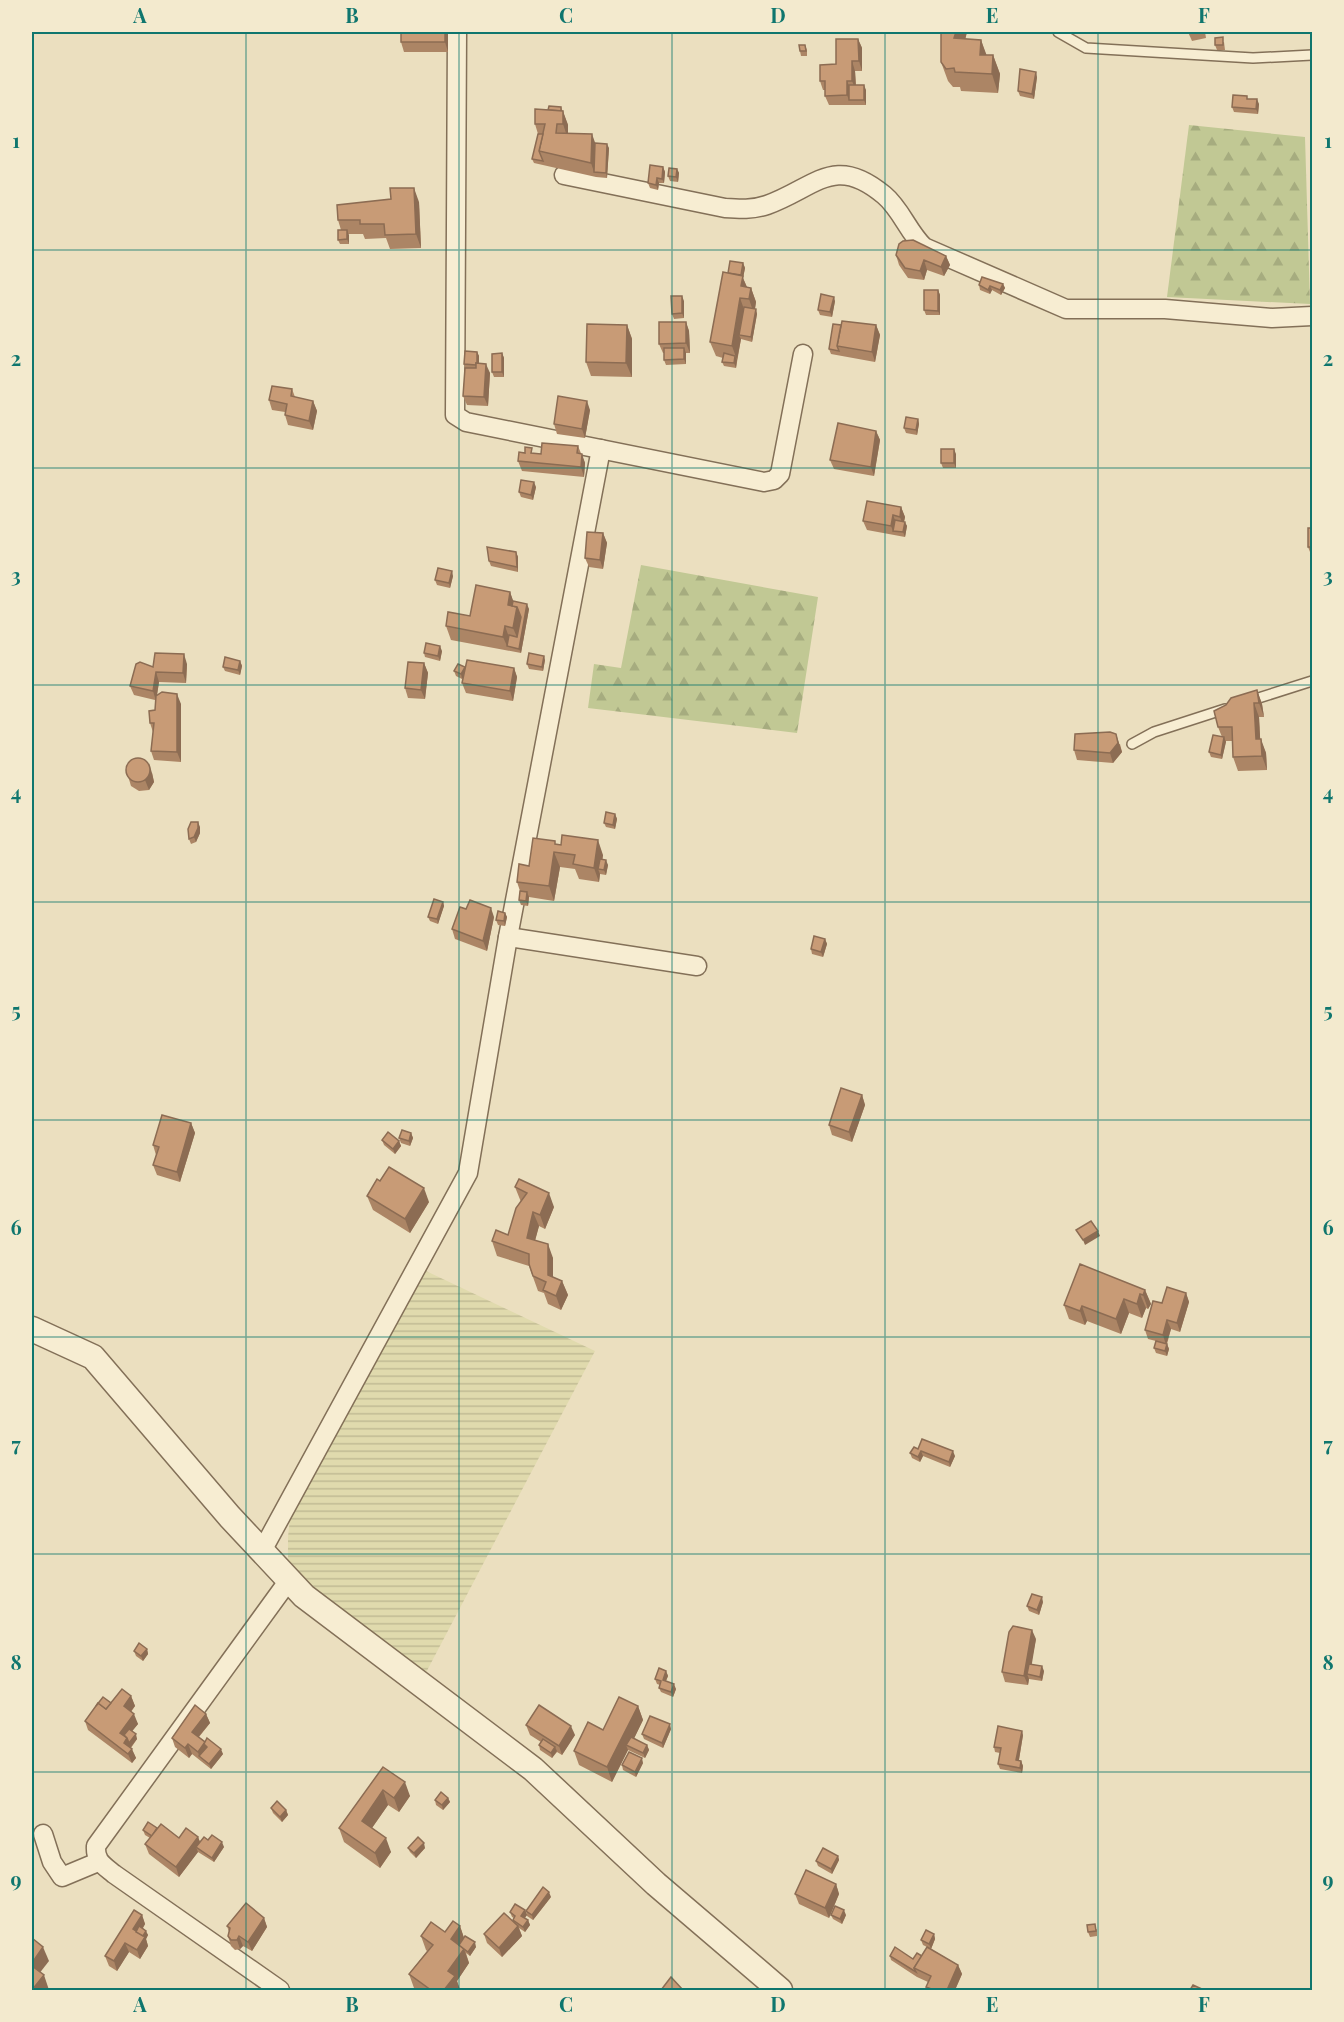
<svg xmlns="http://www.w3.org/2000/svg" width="1344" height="2022" viewBox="0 0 1344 2022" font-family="'Playfair Display',serif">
<defs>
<pattern id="farmland-rules" width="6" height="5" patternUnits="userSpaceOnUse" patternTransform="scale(1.5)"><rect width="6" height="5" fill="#e0daad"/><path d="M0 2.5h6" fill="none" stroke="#c1bb94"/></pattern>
<pattern id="forest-firs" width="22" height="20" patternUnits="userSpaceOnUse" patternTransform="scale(1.5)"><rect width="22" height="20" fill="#c1c894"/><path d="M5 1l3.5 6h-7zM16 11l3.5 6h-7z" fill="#a6ac7f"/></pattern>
</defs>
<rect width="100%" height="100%" fill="#ebdfbf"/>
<path fill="url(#farmland-rules)" d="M426,1271L595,1351L420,1684L288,1564V1537L291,1508Z"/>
<g fill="url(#forest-firs)">
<path d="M1189,125L1305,137L1310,304L1167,297Z"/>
<path d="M641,565L818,597L797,733L588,708L594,664L621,668Z"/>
</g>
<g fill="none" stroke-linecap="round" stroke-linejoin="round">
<defs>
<g id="service">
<path d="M1058,32L1086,48L1253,58L1312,55"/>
<path d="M1249,701L1312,681"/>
<path d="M1132,744L1154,732L1225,709"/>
</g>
<g id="minor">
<path d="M457,32L455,415L466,422L764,482L774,480L780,474L803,354"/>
<path d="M564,175L725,208C739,209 753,210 767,205C815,188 834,153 884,195C901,209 908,232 924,247L1066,309H1165L1272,318L1312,316"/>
<path d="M508,937L697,966"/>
<path d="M262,1551L468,1173L508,937L601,449"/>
<path d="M43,1834L52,1862L62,1877L98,1862"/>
<path d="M280,1990L114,1874C103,1865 95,1861 96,1846L289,1580"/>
</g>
<path id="tertiary" d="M32,1329L93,1357L230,1517L304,1596L533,1769L656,1884L780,1990"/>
</defs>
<use href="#service" stroke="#837058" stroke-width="12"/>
<use href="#minor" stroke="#837058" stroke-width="21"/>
<use href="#tertiary" stroke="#837058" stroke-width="27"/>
<use href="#service" stroke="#f7edd2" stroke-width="9"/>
<use href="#minor" stroke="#f7edd2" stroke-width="18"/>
<use href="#tertiary" stroke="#f7edd2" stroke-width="24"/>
</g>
<g fill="#ac8565">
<path d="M401,32H448V52H404L401,42Z"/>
<path d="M941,32H967L965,39L981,40L986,55H993L1000,74L998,93L961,91L960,87H953L948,81L941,62Z"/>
<path d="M1188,32H1205L1206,38L1192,41Z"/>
<path d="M858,39L862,48V71H855L856,85L866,90V105H829L825,96V90H823L820,81L836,64Z"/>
<path d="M1224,42L1225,50H1217L1215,45Z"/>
<path d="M805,45L807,50V56H801L800,51Z"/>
<path d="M1037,77L1034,99L1020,96L1018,91Z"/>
<path d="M1248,99L1259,104L1258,114L1234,112L1232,107Z"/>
<path d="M561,107L568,125V133L609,148L607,178L596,177L534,163L532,159L538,134L535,124L548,110Z"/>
<path d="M663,167L665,172L664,183H659L658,190L650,188L648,183Z"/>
<path d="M677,169L679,173L678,182L670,181L668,176Z"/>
<path d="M419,202L421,248L390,249L386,238L365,239L363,234H348L349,244H340L338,240L341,230L338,220Z"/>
<path d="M896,255L946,256L950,265L944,276L927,270L924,280L908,278L899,265Z"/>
<path d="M743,263L745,268L743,278L747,287L751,288L756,302L755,309L757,314L752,342L741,339L736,368L724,366L722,362L723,358L716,356L710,342L728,273Z"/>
<path d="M1003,284L1005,288L1001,295L992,290L990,294L980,290L979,285Z"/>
<path d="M938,290L940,295V315H926L924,310Z"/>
<path d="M684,301V318L674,319L672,314Z"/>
<path d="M835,301L832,317L820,315L818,310Z"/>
<path d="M686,322L689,331L690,353H686V364L666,365L664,360V353H663L659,344Z"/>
<path d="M627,325L632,339V377L591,376L586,362Z"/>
<path d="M841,325H876L880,335L875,362L831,354L829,349Z"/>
<path d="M477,352L479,356V363L490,373L488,406L467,405L463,396L465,368L464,364Z"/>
<path d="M502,353L504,358V377H494L492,372Z"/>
<path d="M292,389L295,397L313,401L317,411L313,430L288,425L285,415V412L272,410L269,400Z"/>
<path d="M590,410L585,438L557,434L554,424Z"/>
<path d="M918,419L919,424L917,435L906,433L904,428Z"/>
<path d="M876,431L880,440L874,476L834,469L830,460Z"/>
<path d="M578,446L585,463L584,477L522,471L518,461L534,453L541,454Z"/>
<path d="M956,454V468H943L941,463Z"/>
<path d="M536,487L533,500L521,497L519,492Z"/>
<path d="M901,507L905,517L904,522L907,526L905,537L867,530L863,521Z"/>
<path d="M1312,528V557L1308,547Z"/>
<path d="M603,533L607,543L603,569L589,567L585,558Z"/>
<path d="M516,552L518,557V572L491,566L489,561Z"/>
<path d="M453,576L450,588L437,585L435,580Z"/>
<path d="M510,592L513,601L529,609L521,653L451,640L446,626L470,616Z"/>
<path d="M442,651L440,661L425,657L424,653Z"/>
<path d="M545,660L543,671L529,669L527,664Z"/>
<path d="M240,661L242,666L240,675L225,671L223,667Z"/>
<path d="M424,663L428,673L425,699L408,698L405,688Z"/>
<path d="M187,664L186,683L159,682L157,695L181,704V762L154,760L151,751L153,732L150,723L155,710V700L134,695L130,686L153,667Z"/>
<path d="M465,667L514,668L517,677L513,701L466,693L462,683L463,678L462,679L456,676L454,671Z"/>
<path d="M1257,690L1262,704L1264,717H1259L1260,739L1266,753L1267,770L1238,771L1233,757V741H1226L1222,759L1211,757L1209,752L1222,737L1218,727Z"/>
<path d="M1120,744L1122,752L1113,763L1077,760L1074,750Z"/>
<path d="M152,773L154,782L149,790L139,791L131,786L128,776Z"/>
<path d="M615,814L617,819L615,829L606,827L604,823Z"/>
<path d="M200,827V833L196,842L191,844L189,839Z"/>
<path d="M557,845L603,855L602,860L608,865L606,875L600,874L599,882L579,879L575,869L560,867L554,901L529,897L528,906L521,905L519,900L520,891L517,882L529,866Z"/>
<path d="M443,902L444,906L438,924L430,921L428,917Z"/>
<path d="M505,913L507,917L505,926L498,925L496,920Z"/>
<path d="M494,917L487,951L455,939L452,929Z"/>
<path d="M825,939L827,944L823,957L812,954L811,949Z"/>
<path d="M862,1095L865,1105L852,1142L832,1135L829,1125Z"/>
<path d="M191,1123L195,1133L180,1182L157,1175L153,1165L156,1155L153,1145Z"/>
<path d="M411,1133L413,1138L410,1146L401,1143L399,1138Z"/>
<path d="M382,1140L399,1141L401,1146L395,1154L384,1145Z"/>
<path d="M519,1179L554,1207L545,1229L539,1226L535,1240L553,1258V1277L562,1281L568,1295L561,1310L548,1304L544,1293L538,1291L529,1266L497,1256L492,1241L508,1235L521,1202L515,1187Z"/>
<path d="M367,1196L429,1202L410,1233L373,1210Z"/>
<path d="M1145,1290L1151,1304L1148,1309L1146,1308L1142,1318L1129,1313L1121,1334L1087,1321L1085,1325L1069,1319L1064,1305Z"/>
<path d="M1186,1293L1189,1302L1180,1332L1171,1329L1167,1344L1169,1349L1167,1356L1156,1353L1154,1348L1156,1341L1148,1339L1145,1330L1162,1303Z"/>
<path d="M918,1449L955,1456L950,1467L923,1456L920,1462L912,1458L910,1453Z"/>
<path d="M1043,1602L1039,1615L1029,1611L1027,1606Z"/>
<path d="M1036,1639L1031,1664L1044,1671L1042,1681L1029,1679L1028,1685L1005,1682L1002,1672Z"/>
<path d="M147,1649L148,1654L143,1661L136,1656L134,1651Z"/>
<path d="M666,1671L668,1676L666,1681L676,1689L673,1697L661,1692L659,1688L660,1685L657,1684L655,1679Z"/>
<path d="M131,1696L135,1706L131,1712L138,1724L132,1731L137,1739L131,1748L136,1758L132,1763L88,1730L85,1721L111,1703Z"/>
<path d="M638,1706L643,1720L634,1738L647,1745L649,1750L645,1758L628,1750L612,1782L579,1765L574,1751Z"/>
<path d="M206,1714L210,1723L199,1737L223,1754L211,1769L192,1754L189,1758L175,1747L172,1738Z"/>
<path d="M526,1725L575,1735L562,1755L557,1752L552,1758L540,1750L539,1745L541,1742L530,1735Z"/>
<path d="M671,1729L663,1748L644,1739L642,1734Z"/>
<path d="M1023,1735L1019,1760L1021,1761L1023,1766L1022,1773L1000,1769L998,1764L1000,1753L995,1752L994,1747Z"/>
<path d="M643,1763L636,1777L623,1770L622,1765Z"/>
<path d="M383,1767L410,1796L399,1812L388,1805L372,1828L391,1852L380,1868L344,1842L339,1828Z"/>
<path d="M448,1798L450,1802L443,1810L436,1805L435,1800Z"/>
<path d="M271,1808L286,1810L288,1815L282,1822L273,1813Z"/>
<path d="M157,1828L179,1838L198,1837L200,1842L208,1840L224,1847L214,1862L198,1852L179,1877L149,1854L145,1844L150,1838L145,1835L143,1830Z"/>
<path d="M408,1848H425L416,1858L410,1852Z"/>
<path d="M838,1856L839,1860L832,1874L818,1866L816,1861Z"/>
<path d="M836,1884L839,1894L829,1918L799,1904L795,1894Z"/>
<path d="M551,1897L533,1920L527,1916L526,1911Z"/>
<path d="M525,1910L527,1915L525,1918L528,1920L530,1925L525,1932L519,1928L522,1936L502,1957L487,1943L484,1934L513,1922V1920L514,1918L512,1917L510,1912Z"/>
<path d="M142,1915L145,1924L143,1928L148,1935L146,1939L148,1946L140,1959L129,1952L117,1971L109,1966L105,1956Z"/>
<path d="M831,1915H846L842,1924L833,1919Z"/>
<path d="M264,1918L267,1927L252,1951L243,1946L240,1949L235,1950L231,1946L228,1936L229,1932L227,1926Z"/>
<path d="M460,1926L464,1938L476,1947L470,1956L466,1953L469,1963L457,1981L460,1990H417L414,1988L409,1974L427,1951L426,1950L421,1936L445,1932Z"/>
<path d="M1097,1929V1936L1090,1937L1088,1932Z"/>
<path d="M934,1934L935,1939L931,1949L958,1965L962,1974L955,1990H927L926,1987L928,1982L917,1977L891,1960L890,1956L913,1959L922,1956L927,1947L923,1945L921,1940Z"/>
</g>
<g fill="#8c6c53">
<path d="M445,32H448V52L445,42Z"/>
<path d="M956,32H967L961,57L954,38Z"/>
<path d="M858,39L862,48V71L859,61Z"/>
<path d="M981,40L988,59L980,55Z"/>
<path d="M993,55L1000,74L998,93L992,74Z"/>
<path d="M852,61L855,71L856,90L852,81Z"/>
<path d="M1036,72L1037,77L1034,99L1032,94Z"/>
<path d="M847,81L851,90L849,100L847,95Z"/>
<path d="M864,85L866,90V105L864,100Z"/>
<path d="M1257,99L1259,104L1258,114L1256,109Z"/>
<path d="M563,111L568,125V139L563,124Z"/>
<path d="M592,134L597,148L594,172L591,163Z"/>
<path d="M607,144L609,148L607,178L606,173Z"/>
<path d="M663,167L665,172L664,183L662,179Z"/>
<path d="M677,169L679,173L678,182L676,177Z"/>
<path d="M657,178L659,183L658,190L656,185Z"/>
<path d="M414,188L419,202L421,248L416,234Z"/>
<path d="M347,230L349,235V244L347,239Z"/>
<path d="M946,256L950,265L944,276L941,267Z"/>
<path d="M924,260L927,270L924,280L920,271Z"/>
<path d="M743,263L745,268L743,278L748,290L741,286Z"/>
<path d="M1003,284L1005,288L1001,295L1000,290Z"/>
<path d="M990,286L992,290L990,294L988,290Z"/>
<path d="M751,288L756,302L754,314L749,299Z"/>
<path d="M938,290L940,295V315L938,311Z"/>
<path d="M682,296L684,301V318L682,313Z"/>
<path d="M834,297L835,301L832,317L830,312Z"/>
<path d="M740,298L745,312L739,335L741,339L737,360L732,346Z"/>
<path d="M756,309L757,314L752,342L751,337Z"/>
<path d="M686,322L689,331L690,353L686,343Z"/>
<path d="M627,325L632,339V377L626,363Z"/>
<path d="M876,325L880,335L875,362L872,352Z"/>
<path d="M684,348L686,353V364L684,359Z"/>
<path d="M477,352L479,356V370L477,365Z"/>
<path d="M502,353L504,358V377L502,372Z"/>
<path d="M735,356L737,360L736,368L734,363Z"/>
<path d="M486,364L490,373L488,406L484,397Z"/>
<path d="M313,401L317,411L313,430L309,421Z"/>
<path d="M587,401L590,410L585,438L582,429Z"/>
<path d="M918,419L919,424L917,435L916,430Z"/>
<path d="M876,431L880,440L874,476L871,467Z"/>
<path d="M954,449L956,454V468L954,463Z"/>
<path d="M582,454L585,463L584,477L581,467Z"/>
<path d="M534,482L536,487L533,500L531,495Z"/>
<path d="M901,507L905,517L903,526L900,517Z"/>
<path d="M893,515L897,525L893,531L891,526Z"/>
<path d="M905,522L907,526L905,537L903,532Z"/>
<path d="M603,533L607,543L603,569L600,560Z"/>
<path d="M516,552L518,557V572L517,567Z"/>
<path d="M452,571L453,576L450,588L449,583Z"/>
<path d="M510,592L515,606L511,615L508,605Z"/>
<path d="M527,604L529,609L521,653L519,649Z"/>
<path d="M517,607L522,621L519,642L513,628Z"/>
<path d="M505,626L510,640L507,646L503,637Z"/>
<path d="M440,646L442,651L440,661L438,656Z"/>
<path d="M184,654L187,664L186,683L183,673Z"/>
<path d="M544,656L545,660L543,671L542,667Z"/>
<path d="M240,661L242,666L240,675L238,670Z"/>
<path d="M424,663L428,673L425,699L421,690Z"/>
<path d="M465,667L467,672L462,679L461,674Z"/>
<path d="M514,668L517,677L513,701L510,691Z"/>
<path d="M156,672L159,682L156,701L153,691Z"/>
<path d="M1257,690L1262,704L1264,717L1259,703Z"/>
<path d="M177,694L181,704V762L177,752Z"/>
<path d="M1254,703L1259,717L1261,754L1256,739Z"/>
<path d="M1116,734L1122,752L1113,763L1110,753Z"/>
<path d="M1224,737L1226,742L1222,759L1221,755Z"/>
<path d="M1261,739L1266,753L1267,770L1262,756Z"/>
<path d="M149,763L152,773L154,782L149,790L145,780Z"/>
<path d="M615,814L617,819L615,829L613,825Z"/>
<path d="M198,822L200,827V833L196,842L194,837Z"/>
<path d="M598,840L603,855L601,870L598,869L600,874L599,882L594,868Z"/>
<path d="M554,852L560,867L554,901L549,886Z"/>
<path d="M606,860L608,865L606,875L604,870Z"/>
<path d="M527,892L529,897L528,906L526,901Z"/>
<path d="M443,902L444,906L438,924L437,919Z"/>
<path d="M491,908L494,917L487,951L483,941Z"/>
<path d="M505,913L507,917L505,926L504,921Z"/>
<path d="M825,939L827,944L823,957L821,952Z"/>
<path d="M862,1095L865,1105L852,1142L849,1132Z"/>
<path d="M191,1123L195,1133L180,1182L177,1172Z"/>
<path d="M411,1133L413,1138L410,1146L409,1141Z"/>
<path d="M399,1141L401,1146L395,1154L393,1149Z"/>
<path d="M424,1188L429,1202L410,1233L405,1219Z"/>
<path d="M549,1193L554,1207L545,1229L540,1215Z"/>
<path d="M533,1212L539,1226L532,1252L527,1238Z"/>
<path d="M1098,1231L1100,1236L1085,1245L1083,1240Z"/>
<path d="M548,1244L553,1258V1289L548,1275Z"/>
<path d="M562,1281L568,1295L561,1310L556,1296Z"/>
<path d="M1145,1290L1151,1304L1148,1309L1143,1295Z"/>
<path d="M1186,1293L1189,1302L1180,1332L1177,1323Z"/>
<path d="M1140,1294L1146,1308L1142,1318L1137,1304Z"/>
<path d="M1124,1299L1129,1313L1121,1334L1116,1319Z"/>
<path d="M1082,1306L1087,1321L1085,1325L1080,1311Z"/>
<path d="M1167,1320L1171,1329L1166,1345L1163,1335Z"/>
<path d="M1167,1344L1169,1349L1167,1356L1165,1351Z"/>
<path d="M921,1451L923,1456L920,1462L918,1457Z"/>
<path d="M953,1451L955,1456L950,1467L949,1462Z"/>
<path d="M1042,1597L1043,1602L1039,1615L1037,1610Z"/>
<path d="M1032,1630L1036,1639L1030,1675L1027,1674L1029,1679L1028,1685L1024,1676Z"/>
<path d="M147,1649L148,1654L143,1661L141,1656Z"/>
<path d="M1042,1666L1044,1671L1042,1681L1040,1677Z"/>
<path d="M666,1671L668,1676L664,1685L663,1680Z"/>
<path d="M674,1684L676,1689L673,1697L671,1692Z"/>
<path d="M131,1696L135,1706L127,1716L124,1706Z"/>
<path d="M638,1706L643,1720L630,1747L626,1745L628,1750L612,1782L607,1767Z"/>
<path d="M134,1714L138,1724L125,1740L120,1733Z"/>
<path d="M206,1714L210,1723L195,1741L192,1732Z"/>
<path d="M670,1724L671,1729L663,1748L662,1743Z"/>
<path d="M571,1726L575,1735L562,1755L559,1746Z"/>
<path d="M1022,1731L1023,1735L1018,1765L1016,1760Z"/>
<path d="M136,1734L137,1739L127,1752L124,1743L127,1738Z"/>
<path d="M205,1742L209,1751L199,1756L198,1752Z"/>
<path d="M188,1744L192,1754L189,1758L185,1748Z"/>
<path d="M647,1745L649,1750L645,1758L643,1753Z"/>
<path d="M555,1747L557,1751L552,1758L551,1753Z"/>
<path d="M132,1749L136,1758L132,1763L128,1754Z"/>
<path d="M221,1749L223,1754L211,1769L209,1764Z"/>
<path d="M642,1758L643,1763L636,1777L635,1772Z"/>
<path d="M1021,1761L1023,1766L1022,1773L1020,1768Z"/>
<path d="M405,1782L410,1796L399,1812L394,1798Z"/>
<path d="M383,1790L388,1805L367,1835L362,1821Z"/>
<path d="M448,1798L450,1802L443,1810L442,1805Z"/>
<path d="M286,1810L288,1815L282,1822L280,1817Z"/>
<path d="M198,1837L202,1847H196L198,1852L179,1877L176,1867Z"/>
<path d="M386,1838L391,1852L380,1868L375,1853Z"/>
<path d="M222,1842L224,1847L214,1862L212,1858Z"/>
<path d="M424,1843L425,1848L416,1858L414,1853Z"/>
<path d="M838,1856L839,1860L832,1874L831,1869Z"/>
<path d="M836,1884L839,1894L829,1918L825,1908Z"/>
<path d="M549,1892L551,1897L533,1920L532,1915Z"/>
<path d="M525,1910L527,1915L523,1920L521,1916Z"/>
<path d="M844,1910L846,1915L842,1924L840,1919Z"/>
<path d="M142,1915L145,1924L138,1936L133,1929Z"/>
<path d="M264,1918L267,1927L252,1951L248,1942Z"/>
<path d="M528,1920L530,1925L525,1932L523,1927Z"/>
<path d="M460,1926L465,1941L461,1947L451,1939Z"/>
<path d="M518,1926L522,1936L502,1957L499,1948Z"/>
<path d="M146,1931L148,1935L146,1939L148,1946L140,1959L137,1950L141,1938Z"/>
<path d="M934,1934L935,1939L931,1949L929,1944Z"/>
<path d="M239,1936L243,1946L240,1949L237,1940Z"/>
<path d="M475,1942L476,1947L470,1956L468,1952Z"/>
<path d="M125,1943L129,1952L117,1971L114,1961Z"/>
<path d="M43,1947L49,1961L35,1979L32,1969V1963Z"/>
<path d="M464,1949L469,1963L457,1981L460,1990H444L448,1971Z"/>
<path d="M958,1965L962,1974L955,1990H947Z"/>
<path d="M44,1975L49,1990H32Z"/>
</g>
<g fill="#c89b76" stroke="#8c6c53" stroke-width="1.5">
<rect x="401" y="32" width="44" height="10"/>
<path d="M941,32H956L954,38L981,40L980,55H993L992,74L955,72L954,68L946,69L941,62Z"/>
<path d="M1223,37V45H1215V38Z"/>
<path d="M836,39H858L859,61H852V81H847V95L825,96V81H820V65L836,64Z"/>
<path d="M799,45H805L806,51H800Z"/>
<path d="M1020,69L1036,72L1032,94L1018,91Z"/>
<rect x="849" y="85" width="15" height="15"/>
<path d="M1233,95L1247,96V99H1257L1256,109L1232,107Z"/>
<path d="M549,106L561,107V111L548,110Z"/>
<path d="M535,109L563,111V124H557L556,133L592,134L591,163L539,151L545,124H535Z"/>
<path d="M538,134H543L539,151L543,161L532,159Z"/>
<path d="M595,143L607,144L606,173L594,172Z"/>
<path d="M650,165L663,167L662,179L657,178L656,185L648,183Z"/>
<path d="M669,168L677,169L676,177L668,176Z"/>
<path d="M390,188H414L416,234L385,235L384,224H360V220H338L337,205L391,199Z"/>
<path d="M338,230H347V239L338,240Z"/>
<path d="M913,240L946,256L941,267L924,260L920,271L905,268L896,255L899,244L903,241Z"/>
<path d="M730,261L743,263L741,275L728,273Z"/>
<path d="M723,272L743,276L741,286L751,288L749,299L740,298L732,346L710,342Z"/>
<path d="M982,277L1003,284L1000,290L990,286L988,290L979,285Z"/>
<path d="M924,290H938V311L924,310Z"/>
<path d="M821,294L834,297L830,312L818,310Z"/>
<path d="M671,296H682V313L672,314Z"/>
<path d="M744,307L756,309L751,337L739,335Z"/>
<path d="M842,321L876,325L872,352L837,346Z"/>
<path d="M659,322H686V343L659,344Z"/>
<path d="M587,324L627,325L626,363L586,362Z"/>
<path d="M833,324L841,325L837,346L839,351L829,349Z"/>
<path d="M664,348H684V359L664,360Z"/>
<path d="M465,351L477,352V363H476V365L464,364Z"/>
<path d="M502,353V372H492V354Z"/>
<path d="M724,353L735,356L734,363L722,362Z"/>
<path d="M476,363L486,364L484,397L463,396L465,368H476Z"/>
<path d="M272,386L292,389L291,396L313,401L309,421L285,415L287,404L269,400Z"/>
<path d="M558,396L587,401L582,429L554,424Z"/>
<path d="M906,417L918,419L916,430L904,428Z"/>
<path d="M838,423L876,431L871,467L830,460Z"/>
<path d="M542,443L578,446L577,453L582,454L581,467L518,461L519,452L525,453V447L532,448L531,453L541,454Z"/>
<rect x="941" y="449" width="13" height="14"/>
<path d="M521,480L534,482L531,495L519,492Z"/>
<path d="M867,501L901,507L900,517L893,515L891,526L863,521Z"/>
<path d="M895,520L905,522L903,532L893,531Z"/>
<rect x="1308" y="528" width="4" height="19"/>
<path d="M587,532L603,533L600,560L585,558Z"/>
<path d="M487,547L516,552L517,567L489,561Z"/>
<path d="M438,568L452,571L449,583L435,580Z"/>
<path d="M476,585L510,592L508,605L517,607L513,628L505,626L503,637L446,626L448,612L470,616Z"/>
<path d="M513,601L527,604L519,649L507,646L509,635L517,637L521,617L517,607L512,606Z"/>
<path d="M426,643L440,646L438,656L424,653Z"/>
<path d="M155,653L184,654L183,673L156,672L153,691L130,686L136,664L140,662L153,667Z"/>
<path d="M529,653L544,656L542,667L527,664Z"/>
<path d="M225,657L240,661L238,670L223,667Z"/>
<path d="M467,660L514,668L510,691L462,683Z"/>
<path d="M408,662L424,663L421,690L405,688Z"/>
<path d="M458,664L465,667L461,674L454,671Z"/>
<path d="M1257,690L1259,703H1254L1256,739H1261L1262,756L1233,757L1232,727H1218L1214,711L1226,705L1231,698Z"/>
<path d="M162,692L177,694V752L151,751L154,723H150L149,711L155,710L156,696Z"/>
<path d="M1110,732L1116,734L1118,743L1110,753L1074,750L1075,734Z"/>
<path d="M1213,735L1224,737L1221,755L1209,752Z"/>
<circle cx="138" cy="770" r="12"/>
<path d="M606,812L615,814L613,825L604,823Z"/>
<path d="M191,822H198V828L194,837L189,839L188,829Z"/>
<path d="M562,835L598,840L594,868L573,864L575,855L554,852L549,886L517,882L519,864L529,866L533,838L555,841V844L561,845Z"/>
<path d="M600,859L606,860L604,870L598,869Z"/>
<path d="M520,891L527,892L526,901L519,900Z"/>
<path d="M434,899L443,902L437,919L428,917Z"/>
<path d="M470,900L491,908L483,941L452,929L460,907L466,909Z"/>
<path d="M498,911L505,913L504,921L496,920Z"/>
<path d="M814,936L825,939L821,952L811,949Z"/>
<path d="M841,1088L862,1095L849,1132L829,1125Z"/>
<path d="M162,1115L191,1123L177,1172L153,1165L159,1147L153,1145Z"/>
<path d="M402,1130L411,1133L409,1141L399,1138Z"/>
<path d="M388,1132L399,1141L393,1149L382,1140Z"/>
<path d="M389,1167L424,1188L405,1219L367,1196L377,1179L380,1181Z"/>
<path d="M519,1179L549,1193L540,1215L533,1212L527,1238L548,1244V1275L562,1281L556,1296L543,1290L546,1282L533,1276L529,1264V1254L492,1241L496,1230L508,1235L516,1208L527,1193L515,1187Z"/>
<path d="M1091,1221L1098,1231L1083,1240L1076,1230Z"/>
<path d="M1080,1264L1145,1290L1143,1295L1140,1294L1137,1304L1124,1299L1116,1319L1082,1306L1080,1311L1064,1305Z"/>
<path d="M1167,1287L1186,1293L1177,1323L1167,1320L1163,1335L1145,1330L1153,1301L1162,1303Z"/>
<path d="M1156,1341L1167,1344L1165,1351L1154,1348Z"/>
<path d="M922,1439L953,1451L949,1462L921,1451L918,1457L910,1453L914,1447L918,1449Z"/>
<path d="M1032,1594L1042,1597L1037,1610L1027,1606Z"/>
<path d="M1013,1626L1032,1630L1024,1676L1002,1672L1009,1632Z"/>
<path d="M139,1643L147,1649L141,1656L134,1651Z"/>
<path d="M1029,1664L1042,1666L1040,1677L1027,1674Z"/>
<path d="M659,1668L666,1671L663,1680L674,1684L671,1692L659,1688L661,1681L655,1679Z"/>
<path d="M122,1689L131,1696L124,1706L134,1714L120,1733L127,1738L124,1743L132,1749L128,1754L85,1721L98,1703L106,1709Z"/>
<path d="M103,1697L111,1703L106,1709L98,1703L96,1706Z"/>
<path d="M619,1697L638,1706L607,1767L574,1751L588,1722L603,1730Z"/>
<path d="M195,1705L206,1714L192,1732L205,1742L198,1752L188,1744L185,1748L172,1738Z"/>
<path d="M539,1705L571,1726L559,1746L526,1725Z"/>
<path d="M650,1716L670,1724L662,1743L642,1734Z"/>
<path d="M998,1726L1022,1731L1016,1760L1021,1761L1020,1768L998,1764L1001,1748L994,1747Z"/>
<path d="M129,1729L136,1734L129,1743L127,1738L124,1735Z"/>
<path d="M631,1737L647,1745L643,1753L626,1745Z"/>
<path d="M207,1738L221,1749L209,1764L199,1756L207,1747L204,1744Z"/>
<path d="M543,1739L555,1747L551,1753L539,1745Z"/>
<path d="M629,1752L642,1758L635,1772L622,1765Z"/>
<path d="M383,1767L405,1782L394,1798L383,1790L362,1821L386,1838L375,1853L339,1828Z"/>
<path d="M441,1792L448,1798L442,1805L435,1800Z"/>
<path d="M277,1801L286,1810L280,1817L271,1808Z"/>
<path d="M148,1822L157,1828L152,1836L143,1830Z"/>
<path d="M161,1824L179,1838L186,1828L198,1837L176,1867L145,1844Z"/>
<path d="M212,1835L222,1842L212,1858L196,1847L204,1837L208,1840Z"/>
<path d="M418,1837L424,1843L414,1853L408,1848Z"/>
<path d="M823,1848L838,1856L831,1869L816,1861Z"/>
<path d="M806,1870L836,1884L825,1908L795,1894Z"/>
<path d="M543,1887L549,1892L532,1915L526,1911Z"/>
<path d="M246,1903L264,1918L248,1942L239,1936L237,1940H231L228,1936L230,1928L227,1926Z"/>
<path d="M515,1904L525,1910L521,1916L528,1920L523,1927L513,1920L515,1916L510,1912Z"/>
<path d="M835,1906L844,1910L840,1919L831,1915Z"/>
<path d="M134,1910L142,1915L133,1929L145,1937L137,1950L125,1943L114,1961L105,1956Z"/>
<path d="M504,1913L518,1926L499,1948L484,1934Z"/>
<path d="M453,1921L460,1926L451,1939L464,1949L448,1971L455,1976L444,1990H431L409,1974L433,1945L421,1936L431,1922L445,1932Z"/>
<path d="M1095,1924L1096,1931L1088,1932L1087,1925Z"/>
<path d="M139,1926L146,1931L143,1936L136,1932Z"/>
<path d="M926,1930L934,1934L929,1944L921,1940Z"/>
<path d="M465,1936L475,1942L468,1952L459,1945Z"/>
<path d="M32,1938L43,1947L32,1963Z"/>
<path d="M895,1947L913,1959L917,1953L922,1956L914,1968L916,1972L890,1956Z"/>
<path d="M927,1947L958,1965L947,1990H934L926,1987L931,1976L914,1968Z"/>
<path d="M32,1966L44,1975L32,1990Z"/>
<path d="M671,1977L683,1990H661Z"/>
<path d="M1193,1985L1204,1990H1190Z"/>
</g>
<path fill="none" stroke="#0f766e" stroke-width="1.5" stroke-opacity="0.55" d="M246,32V1990M459,32V1990M672,32V1990M885,32V1990M1098,32V1990M32,250H1312M32,468H1312M32,685H1312M32,902H1312M32,1120H1312M32,1337H1312M32,1554H1312M32,1772H1312"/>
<rect width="1344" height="2022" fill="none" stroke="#f3eace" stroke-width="66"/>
<rect x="33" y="33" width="1278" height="1956" fill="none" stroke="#0f766e" stroke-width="2"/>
<g font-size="20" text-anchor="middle" font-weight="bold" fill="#0f766e">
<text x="140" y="23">A</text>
<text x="352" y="23">B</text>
<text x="566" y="23">C</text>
<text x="778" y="23">D</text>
<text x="992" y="23">E</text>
<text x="1204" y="23">F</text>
<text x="16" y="148">1</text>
<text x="1328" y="148">1</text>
<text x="16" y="366">2</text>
<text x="1328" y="366">2</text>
<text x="16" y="583">3</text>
<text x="1328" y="583">3</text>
<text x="16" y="800">4</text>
<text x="1328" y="800">4</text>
<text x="16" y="1018">5</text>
<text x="1328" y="1018">5</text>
<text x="16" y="1235">6</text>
<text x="1328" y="1235">6</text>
<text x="16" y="1452">7</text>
<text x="1328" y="1452">7</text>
<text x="16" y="1670">8</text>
<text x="1328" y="1670">8</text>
<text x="16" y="1887">9</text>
<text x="1328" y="1887">9</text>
<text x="140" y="2012">A</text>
<text x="352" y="2012">B</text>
<text x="566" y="2012">C</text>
<text x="778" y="2012">D</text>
<text x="992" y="2012">E</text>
<text x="1204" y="2012">F</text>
</g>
</svg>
